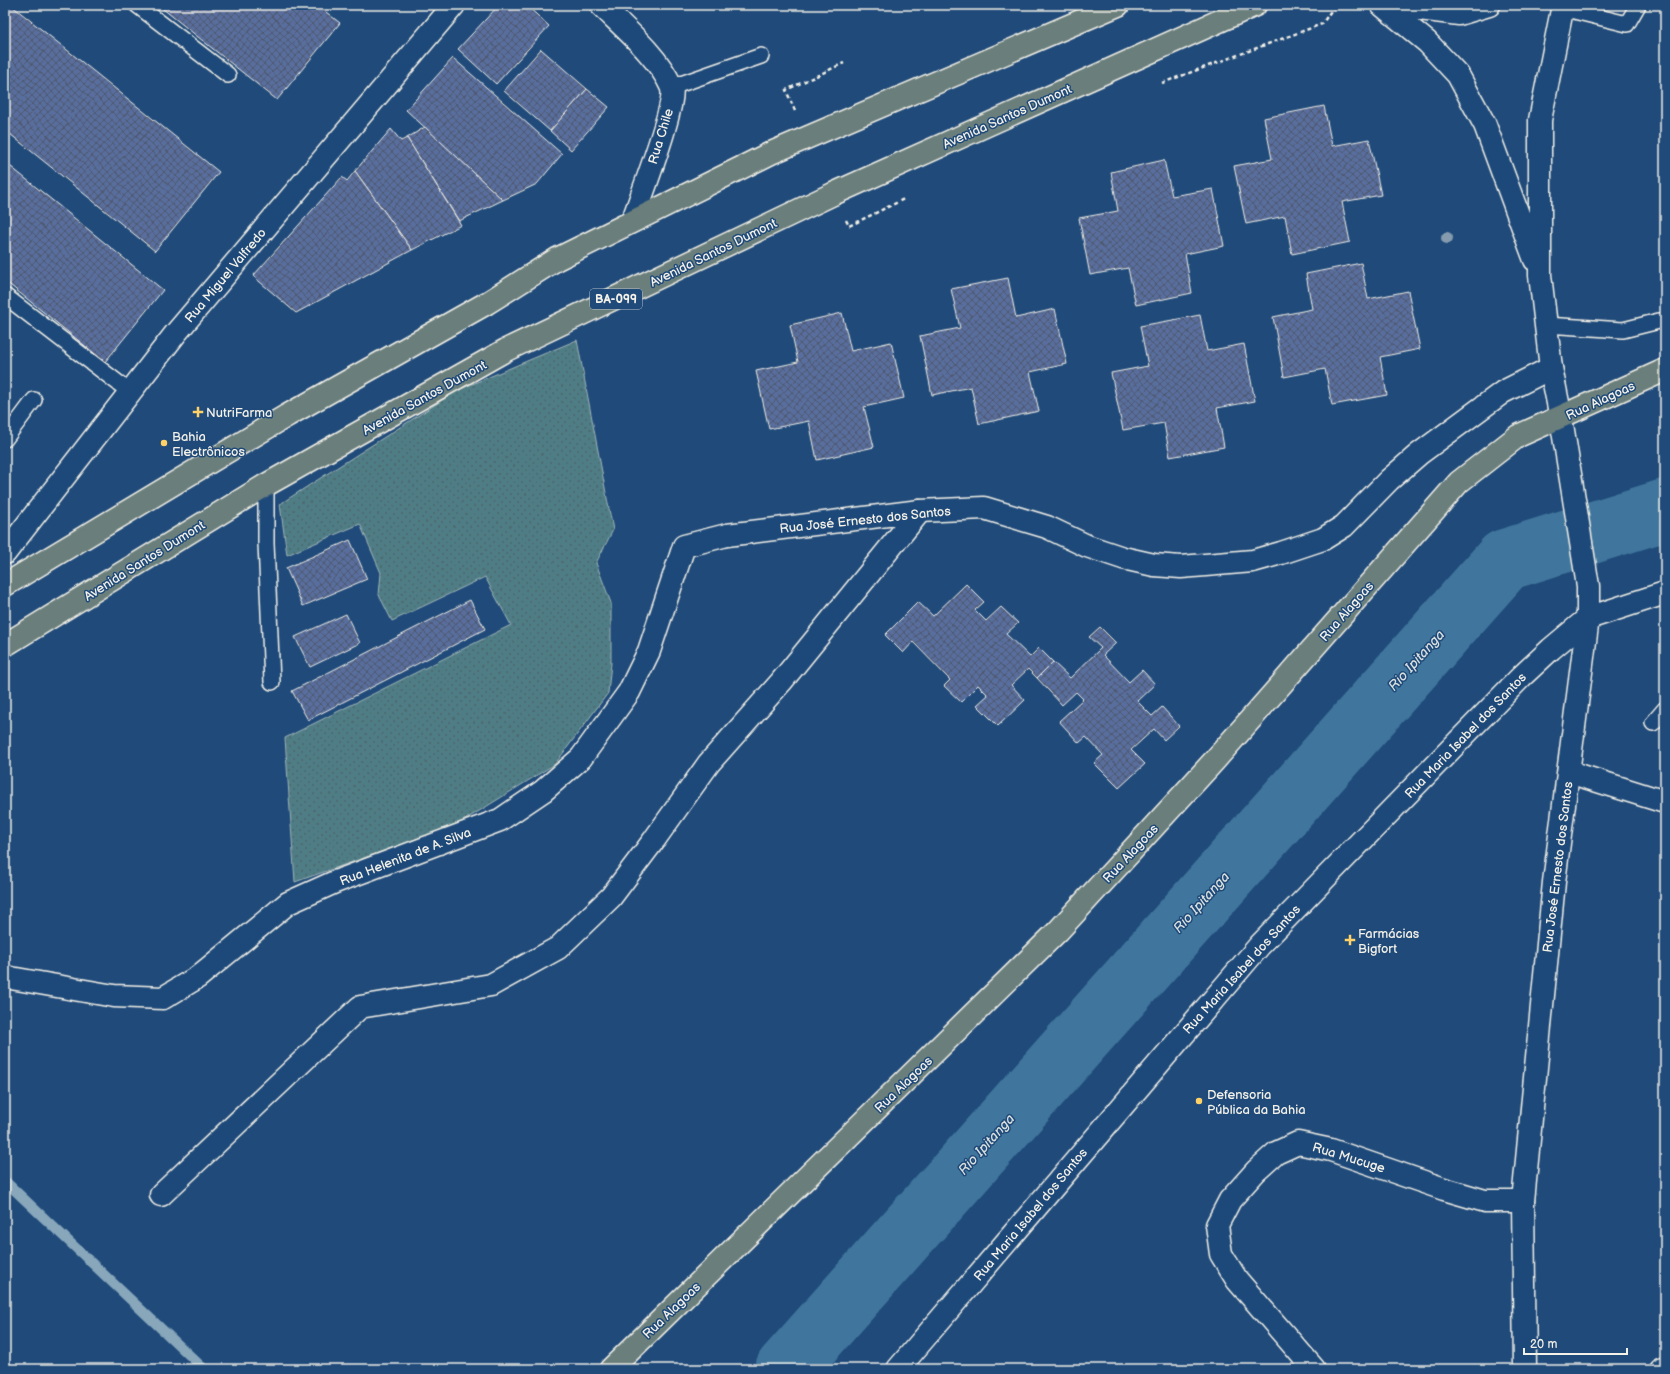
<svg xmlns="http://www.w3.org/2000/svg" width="1670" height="1374" viewBox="0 0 1670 1374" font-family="'Balsamiq Sans',sans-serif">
<defs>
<pattern id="grass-dots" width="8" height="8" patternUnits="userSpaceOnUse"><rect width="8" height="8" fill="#507d86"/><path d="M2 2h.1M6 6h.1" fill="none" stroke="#4d6569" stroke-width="1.8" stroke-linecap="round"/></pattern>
<pattern id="building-cross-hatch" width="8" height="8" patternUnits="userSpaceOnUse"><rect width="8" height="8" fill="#586e9e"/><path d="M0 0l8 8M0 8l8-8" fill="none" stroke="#50596e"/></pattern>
</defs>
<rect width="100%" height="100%" fill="#1f4a7a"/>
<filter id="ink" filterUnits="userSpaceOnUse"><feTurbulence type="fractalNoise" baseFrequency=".025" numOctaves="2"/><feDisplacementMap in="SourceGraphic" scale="8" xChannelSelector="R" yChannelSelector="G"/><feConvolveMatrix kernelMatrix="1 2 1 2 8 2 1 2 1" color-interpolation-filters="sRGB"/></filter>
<g filter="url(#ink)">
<path fill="url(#grass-dots)" stroke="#a2b7b7" d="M577,340L613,530L596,563L611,603V663L608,693L555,764L455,826L295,882L285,738L511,625L485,577L392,621L379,595L381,573L360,524L287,555L280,504L458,390Z"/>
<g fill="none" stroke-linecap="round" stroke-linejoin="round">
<path stroke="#88a7bb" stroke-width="10" d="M5,1181L204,1369"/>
<path stroke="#40769d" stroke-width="62" d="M786,1369L1505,560L1665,510"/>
</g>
<g fill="url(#building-cross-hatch)" stroke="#f4f1e8">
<path d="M5,5H11L219,172L155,251L5,130Z"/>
<path d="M158,5H317L340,23L277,100Z"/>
<path d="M499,5H526L549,26L496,84L458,49Z"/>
<path d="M541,49L587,89L550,131L504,91Z"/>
<path d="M453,58L562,154L537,184L503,200L406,110Z"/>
<path d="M587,89L609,107L571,150L550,131Z"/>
<path d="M1324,106L1332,146L1369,139L1381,195L1342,202L1350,242L1292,254L1285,216L1246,224L1234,166L1272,159L1264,118Z"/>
<path d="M425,127L503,200L459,221L407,138Z"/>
<path d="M391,129L401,141L407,138L461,225L412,250L355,171Z"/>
<path d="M1164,160L1172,196L1213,189L1224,246L1185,254L1192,293L1136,305L1128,268L1090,275L1079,218L1118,211L1111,172Z"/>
<path d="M5,162L163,290L105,362L5,281Z"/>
<path d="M355,171L412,250L296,313L253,276L342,177L347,181Z"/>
<path d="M1361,263L1368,299L1408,291L1420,349L1380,357L1387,395L1332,405L1325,369L1284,377L1273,317L1312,309L1306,274Z"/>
<path d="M1008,278L1016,318L1055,309L1067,364L1030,372L1039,411L979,424L971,387L932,395L920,336L960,328L951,289Z"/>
<path d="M842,313L851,351L891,342L904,398L864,407L874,447L817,460L809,421L769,429L756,371L798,362L790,325Z"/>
<path d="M1200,315L1207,351L1244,344L1255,401L1217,408L1224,447L1170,457L1164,423L1123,430L1111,373L1148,366L1140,326Z"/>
<path d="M350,540L367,579L303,606L286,568Z"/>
<path d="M966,584L984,602L975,610L986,621L1001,607L1018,623L1006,634L1030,657L1039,648L1053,662L1037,678L1028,669L1011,685L1025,700L998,726L977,705L988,695L978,685L961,702L944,686L950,680L913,642L903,653L885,635L918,602L933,616Z"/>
<path d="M470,600L485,629L308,720L292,691Z"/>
<path d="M346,614L360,643L310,667L295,637Z"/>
<path d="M1100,627L1116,643L1103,655L1129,682L1142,670L1155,684L1137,701L1152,716L1162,707L1179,726L1164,740L1154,729L1131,750L1145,764L1119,788L1094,763L1103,755L1086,737L1079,743L1059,721L1083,699L1076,692L1062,705L1037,678L1053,662L1070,678L1101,648L1089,637Z"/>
</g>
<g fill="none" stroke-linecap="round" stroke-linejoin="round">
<defs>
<g id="service">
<path d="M137,5L228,75"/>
<path d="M1562,8L1627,24L1638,5"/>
<path d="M672,87L761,56"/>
<path d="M5,296L130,392"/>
<path d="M1546,325L1623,330L1659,321"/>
<path d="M5,439L34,400"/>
<path d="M266,485V543L272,682"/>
<path d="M1653,723L1665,709"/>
</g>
<g id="minor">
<path d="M601,5C624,28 658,56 671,86C678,101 640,199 633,220"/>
<path d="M5,553L176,333L454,5"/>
<path d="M1569,772L1665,802"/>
<path d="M5,977L114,996L163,998L198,977L288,903L335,882L500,820L543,791L581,758L629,692L649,651L684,546L727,535L920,511L984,508L1047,527L1087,546L1123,558L1154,565L1181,567L1253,561L1281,553L1323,539L1344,526L1389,480L1419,454L1503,392L1551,368"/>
<path d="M161,1195L360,1007L491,985L558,948L611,897L654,840L709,763L781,682L920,511"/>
<path d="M1314,1369L1237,1280L1221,1254L1217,1225L1230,1200L1256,1171L1276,1153L1298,1143L1331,1150L1444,1189L1485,1201H1523"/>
</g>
<path id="tertiary" d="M1660,1369L1665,1367"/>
<g id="secondary">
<path d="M1382,5L1427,42L1458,75L1485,125L1535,260"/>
<path d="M1387,5L1459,14L1489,5"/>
<path d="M898,1369L1260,945L1522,676L1551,649L1588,618L1665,593"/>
<path d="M1525,1369L1523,1201L1554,882L1588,618V586L1561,418L1551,368L1540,275V120L1563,5"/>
</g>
<path id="primary" d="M611,1369L1058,931L1214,761L1459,482L1518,436L1665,370"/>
<g id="trunk">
<path d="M5,585L288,415L487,303L557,259L771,153L1118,5"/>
<path d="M5,645L266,485L506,350L833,194L1255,5"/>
</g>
</defs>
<use href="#service" stroke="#f4f1e8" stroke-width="18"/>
<use href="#minor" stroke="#f4f1e8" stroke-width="25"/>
<use href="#tertiary" stroke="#f4f1e8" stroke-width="25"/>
<use href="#secondary" stroke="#f4f1e8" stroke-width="25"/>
<use href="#primary" stroke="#f4f1e8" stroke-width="25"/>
<use href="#trunk" stroke="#f4f1e8" stroke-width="25"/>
<g stroke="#f4f1e8" stroke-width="2.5" stroke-dasharray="4 3" stroke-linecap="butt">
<path d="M1162,83L1322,24L1335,5"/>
<path d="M795,111L786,90L844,63"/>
<path d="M846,220L849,226L904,199"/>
</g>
<use href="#service" stroke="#1f4a7a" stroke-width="15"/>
<use href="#minor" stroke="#1f4a7a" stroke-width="22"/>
<use href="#tertiary" stroke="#1f4a7a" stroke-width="22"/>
<use href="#secondary" stroke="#1f4a7a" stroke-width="22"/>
<use href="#primary" stroke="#6b7f7c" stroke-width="22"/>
<use href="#trunk" stroke="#6b7f7c" stroke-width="22"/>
</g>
<circle fill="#869cae" cx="1447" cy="238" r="6"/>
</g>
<g fill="#ffd166" stroke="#1f4a7a" stroke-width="1.5">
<path d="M196 406h4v4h4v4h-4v4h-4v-4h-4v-4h4z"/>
<circle cx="164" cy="443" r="4"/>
<path d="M1348 934h4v4h4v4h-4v4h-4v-4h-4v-4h4z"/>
<circle cx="1199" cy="1101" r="4"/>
</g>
<g text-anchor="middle" stroke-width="3" stroke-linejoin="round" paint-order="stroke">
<rect fill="#1f4a7a" stroke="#b4bfc7" stroke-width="1" x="590" y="289" width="52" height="20" rx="3"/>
<g font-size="12" font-weight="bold" fill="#f4f1e8">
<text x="616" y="303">BA-099</text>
</g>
<g font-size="13" fill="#f4f1e8" stroke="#1f4a7a">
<text transform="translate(1007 116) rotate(-24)" y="5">Avenida Santos Dumont</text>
<text transform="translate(660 136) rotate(-73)" y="5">Rua Chile</text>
<text transform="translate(713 252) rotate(-26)" y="5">Avenida Santos Dumont</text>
<text transform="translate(225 275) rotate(-50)" y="5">Rua Miguel Valfredo</text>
<text transform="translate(424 397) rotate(-29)" y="5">Avenida Santos Dumont</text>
<text transform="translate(1600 400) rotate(-25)" y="5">Rua Alagoas</text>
<text transform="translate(865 519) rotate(-6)" y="5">Rua José Ernesto dos Santos</text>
<text transform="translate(144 560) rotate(-32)" y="5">Avenida Santos Dumont</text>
<text transform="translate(1346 611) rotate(-49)" y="5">Rua Alagoas</text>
<text transform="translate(1465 735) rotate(-46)" y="5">Rua Maria Isabel dos Santos</text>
<text transform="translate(1130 853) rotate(-47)" y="5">Rua Alagoas</text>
<text transform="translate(405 856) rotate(-21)" y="5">Rua Helenita de A. Silva</text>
<text transform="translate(1557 867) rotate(-83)" y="5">Rua José Ernesto dos Santos</text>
<text transform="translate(1241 969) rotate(-48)" y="5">Rua Maria Isabel dos Santos</text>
<text transform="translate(903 1084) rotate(-44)" y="5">Rua Alagoas</text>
<text transform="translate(1349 1157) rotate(17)" y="5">Rua Mucuge</text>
<text transform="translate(1030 1214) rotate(-50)" y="5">Rua Maria Isabel dos Santos</text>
<text transform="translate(671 1310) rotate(-44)" y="5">Rua Alagoas</text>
</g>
<g font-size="13" fill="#f4f1e8" stroke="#1f4a7a" text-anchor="start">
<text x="206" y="417">NutriFarma</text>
<text x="172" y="441">Bahia<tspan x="172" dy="15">Electrônicos</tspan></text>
<text x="1358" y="938">Farmácias<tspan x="1358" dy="15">Bigfort</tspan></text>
<text x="1207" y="1099">Defensoria<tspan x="1207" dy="15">Pública da Bahia</tspan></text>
</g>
<g font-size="14" font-style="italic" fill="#d9dfdd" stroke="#1f4a7a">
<text transform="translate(1416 660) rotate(-48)" y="5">Rio Ipitanga</text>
<text transform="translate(1201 902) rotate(-48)" y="5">Rio Ipitanga</text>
<text transform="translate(986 1144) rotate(-48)" y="5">Rio Ipitanga</text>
</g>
</g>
<rect width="1670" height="1374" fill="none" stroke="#1f4a7a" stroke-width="20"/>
<rect x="10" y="10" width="1650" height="1354" fill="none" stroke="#f4f1e8" stroke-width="1.5" filter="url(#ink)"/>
<path d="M1524 1348v6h103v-6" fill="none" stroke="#f4f1e8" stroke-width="2"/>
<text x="1530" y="1348" font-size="12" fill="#f4f1e8" stroke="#1f4a7a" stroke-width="3" paint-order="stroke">20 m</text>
</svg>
